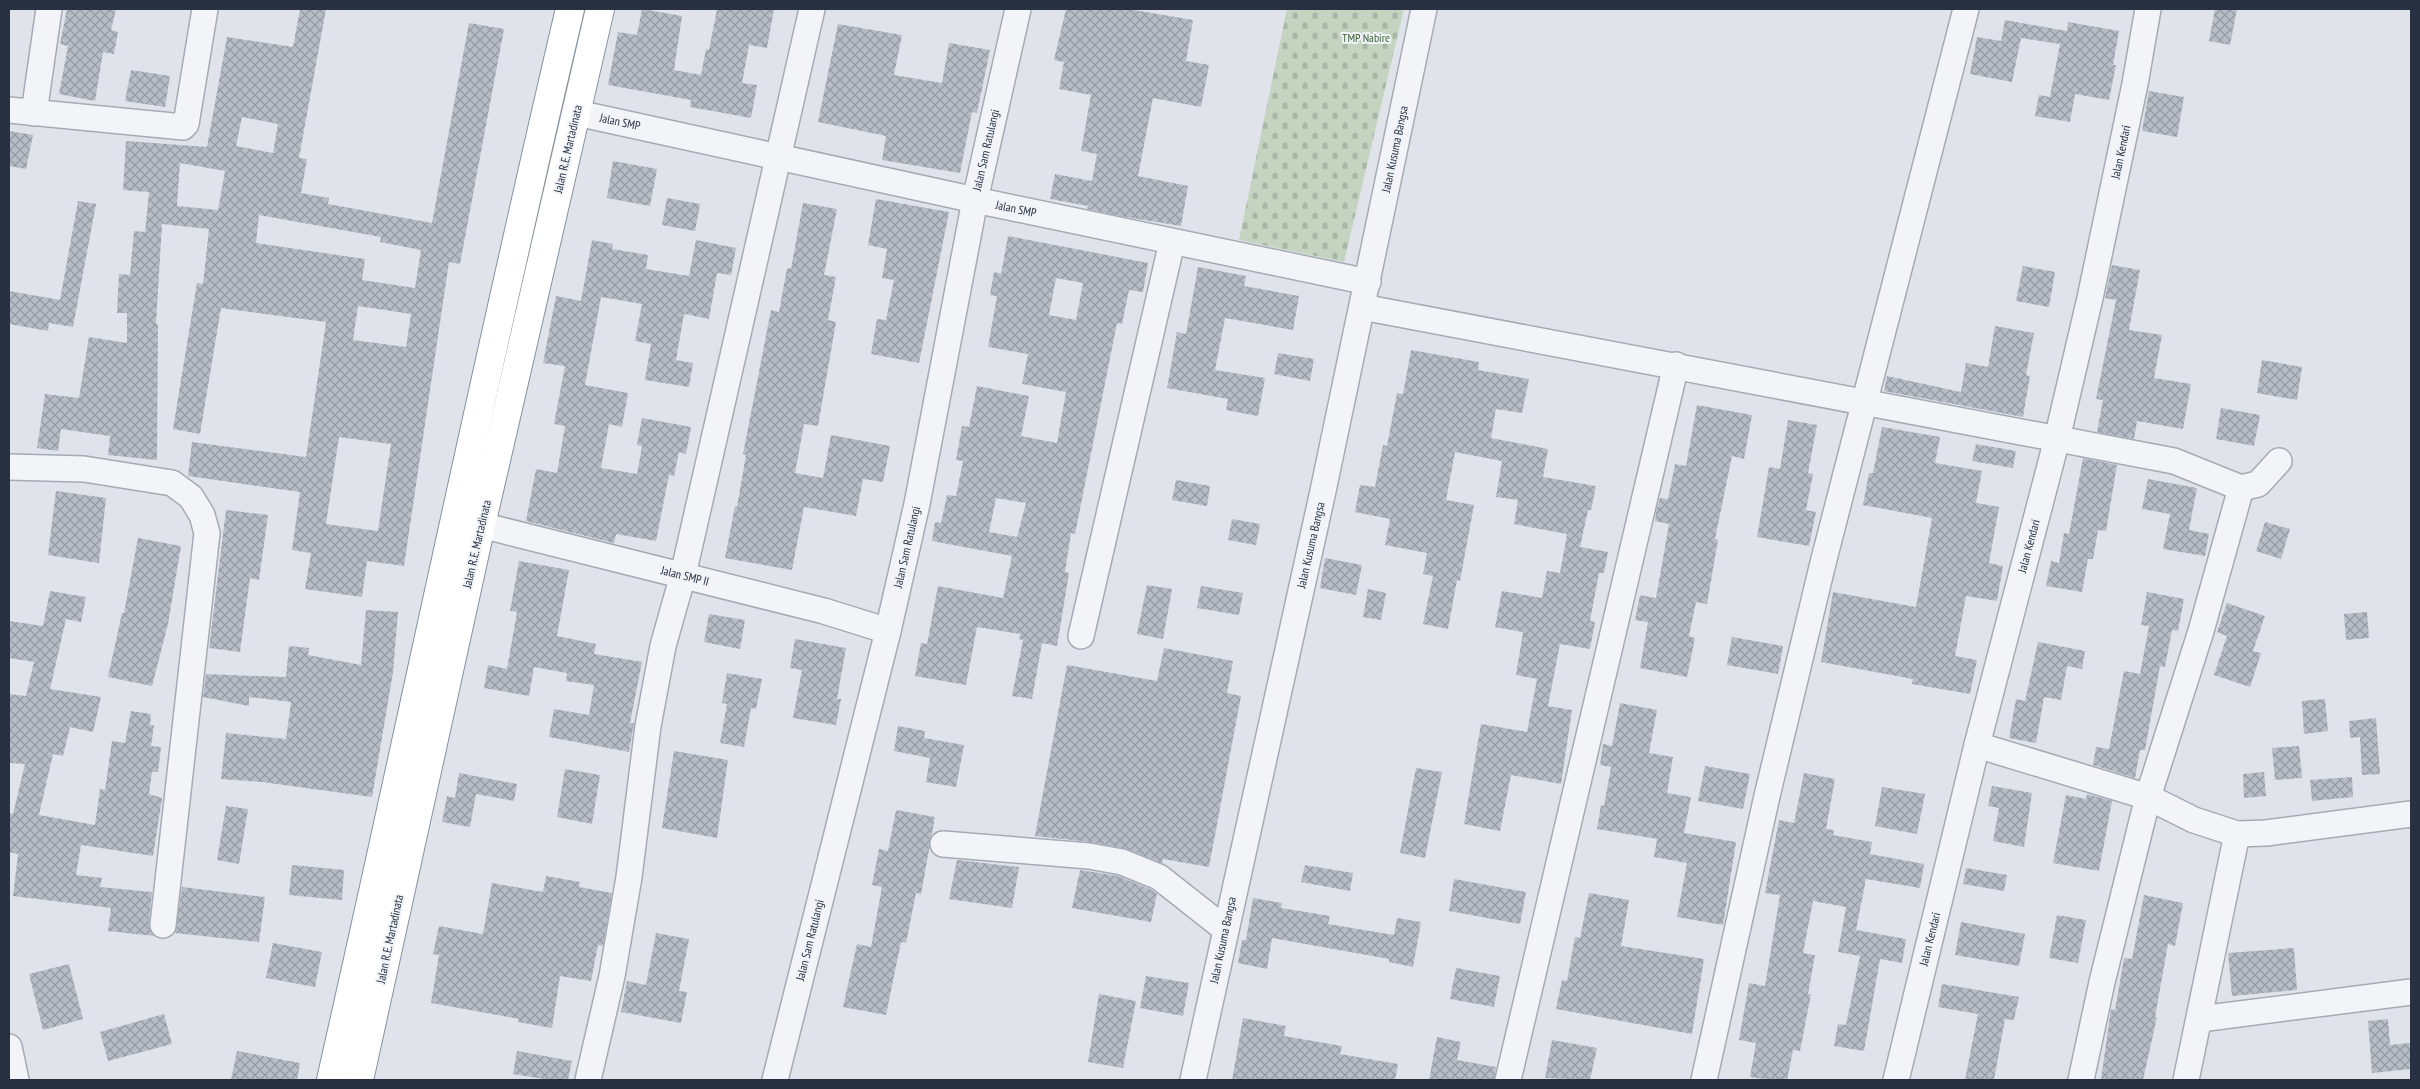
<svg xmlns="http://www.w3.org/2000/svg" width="2420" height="1089" viewBox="0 0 2420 1089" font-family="'PT Sans Narrow',sans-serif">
<defs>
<pattern id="cemetery-stones" width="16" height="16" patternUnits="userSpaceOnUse" patternTransform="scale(1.25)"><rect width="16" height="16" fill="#c5d4c1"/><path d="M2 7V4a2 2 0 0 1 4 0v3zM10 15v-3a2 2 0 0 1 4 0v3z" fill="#a9b6a7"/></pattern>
<pattern id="building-cross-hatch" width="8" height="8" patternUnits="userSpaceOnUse" patternTransform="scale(1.25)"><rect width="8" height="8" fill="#b7bdc7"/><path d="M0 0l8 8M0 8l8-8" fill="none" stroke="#959aa3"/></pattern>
</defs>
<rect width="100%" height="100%" fill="#e0e4ea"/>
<path fill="url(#cemetery-stones)" d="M1287,9H1404L1344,262L1239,240Z"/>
<g fill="url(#building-cross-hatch)" fill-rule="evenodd">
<path d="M67,9H116L111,30L118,32L114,54L103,52L95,101L59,94L68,46L60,44Z"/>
<path d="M300,9H326L299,158L307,159L301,193L329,198L328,204L432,223L469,23L504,29L460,264L449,262L404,566L367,561L362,597L305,589L311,553L292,550L300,492L188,476L192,442L306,457L326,322L221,308L200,434L173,429L197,283L203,284L209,229L162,224L156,324H158L157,460L108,455L110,436L61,429L58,451L37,448L45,394L79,398L89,337L127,343V313H117L119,274L130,275L134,231L145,232L149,192L123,190L126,141L207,147L227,37L293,47ZM242,117L278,124L273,153L236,146ZM180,163L225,171L218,210L177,206ZM259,215L381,237L380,242L421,250L415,288L362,280L365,259L256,243ZM358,306L411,314L406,347L353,340ZM339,437L391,444L378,531L326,524Z"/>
<path d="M642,9L682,16L674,70L701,75L706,49L709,50L717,9H774L767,48L749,45L742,83L757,85L751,118L690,107L691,100L608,85L618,32L637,35Z"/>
<path d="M1066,9H1128L1193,20L1186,61L1209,65L1201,107L1153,98L1138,176L1188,186L1181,226L1120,216L1087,209L1088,206L1050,199L1055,174L1092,181L1097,154L1081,151L1091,95L1059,89L1064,62L1054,60Z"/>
<path d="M2215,9H2237L2230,45L2209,41Z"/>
<path d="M2005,20L2067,31L2068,22L2119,31L2113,65H2116L2109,100L2075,94L2070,122L2035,116L2039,95L2050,97L2060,44L2021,38L2012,82L1970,74L1977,37L2001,41Z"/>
<path d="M838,24L902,35L894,75L942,83L949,43L990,50L977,113L972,112L960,173L882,160L886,136L818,122Z"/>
<path d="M131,70L170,76L165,107L125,101Z"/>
<path d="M2149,91L2184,97L2177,137L2142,131Z"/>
<path d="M9,131L33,135L26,169L9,166Z"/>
<path d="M613,161L657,169L650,206L607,198Z"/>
<path d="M667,198L700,204L695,231L662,225Z"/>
<path d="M876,199L949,212L919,363L871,354L877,319L886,320L894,280L882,278L887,249L868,245Z"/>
<path d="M78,201L96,204L73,327L49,323L48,331L9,324V291L60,300Z"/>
<path d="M803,203L837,209L824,275L836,277L828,320L836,322L818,426L804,424L795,473L823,478L831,435L890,446L883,482L863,479L856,516L804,507L792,570L725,558L735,506L737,507L746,455L743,454L771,310L779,312L787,268L791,269Z"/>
<path d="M1008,236L1148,263L1143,292L1129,290L1122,324L1117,323L1075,534L1071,533L1065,572L1069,573L1057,646L1042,643L1032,699L1012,696L1023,640L1019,639L1020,634L977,627L966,685L915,676L921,643L927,644L938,586L1003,598L1012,556L932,541L935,522L941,523L947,495L956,496L963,461L956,460L962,426L969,427L977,386L1029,396L1021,436L1057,443L1066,392L1022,384L1028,354L988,347L997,296L990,295L994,272L1001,274ZM1056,278L1083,283L1076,320L1049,315ZM996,498L1026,503L1017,537L989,532Z"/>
<path d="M592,240L613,244L612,249L648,255L646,269L689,276L696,240L736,248L731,275L717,273L709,319L684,314L676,360L693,363L689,387L645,380L651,344L635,341L642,304L601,297L585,385L628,393L622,427L609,424L601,468L637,474L642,446L637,445L642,418L691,427L686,454L679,452L674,476L669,475L656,541L616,534L614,543L526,521L536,469L557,473L565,426L554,424L565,366L543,363L556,296L581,301Z"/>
<path d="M2112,265L2140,270L2129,330L2162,335L2154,378L2191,384L2183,429L2137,421L2134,439L2097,432L2103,400L2096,399L2116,300L2105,298Z"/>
<path d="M2023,266L2055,272L2049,307L2016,301Z"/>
<path d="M1198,267L1246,276L1244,286L1299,296L1293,330L1225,318L1215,370L1265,378L1258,416L1226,410L1228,399L1167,388L1177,332L1186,334Z"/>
<path d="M1995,326L2034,333L2026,375L2030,376L2023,417L1884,391L1887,376L1961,392L1966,363L1988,367Z"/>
<path d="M1411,350L1479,362L1478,370L1529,379L1522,413L1496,409L1491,438L1548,449L1543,477L1596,486L1591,510H1588L1580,547L1608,552L1604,573H1599L1590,621L1595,622L1590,649L1560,644L1548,706L1572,710L1561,784L1511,775L1500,831L1464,824L1481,724L1527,732L1537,679L1516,675L1523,632L1495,627L1502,591L1542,598L1547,571L1560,573L1567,534L1514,524L1518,500L1496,497L1502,461L1455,452L1446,500L1474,505L1460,581L1457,580L1448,629L1423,624L1433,576L1423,574L1427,553L1385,545L1390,519L1355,512L1360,485L1375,487L1383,445L1387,446L1397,393L1403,394Z"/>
<path d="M1278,353L1314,359L1310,381L1274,374Z"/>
<path d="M2262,360L2302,367L2297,400L2257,393Z"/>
<path d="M1697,405L1752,415L1744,459L1732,456L1715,539L1718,540L1707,604L1696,602L1689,636L1695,638L1687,677L1640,668L1648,622L1635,620L1640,595L1656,598L1669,524L1655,521L1656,512L1660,498L1668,499L1675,464L1686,466Z"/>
<path d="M2221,408L2260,415L2254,446L2216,439Z"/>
<path d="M1788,420L1817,425L1808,473L1813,474L1806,510L1816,512L1809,546L1757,537L1769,467L1780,469Z"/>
<path d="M1882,427L1940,437L1935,463L1982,471L1976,503L1999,507L1989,563L2003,566L1997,601L1966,596L1955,656L1977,660L1970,694L1912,684L1913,679L1821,662L1833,592L1916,607L1932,518L1863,505L1869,473H1873Z"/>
<path d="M1976,444L2016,451L2013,468L1972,461Z"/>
<path d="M2083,458L2117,465L2106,531L2098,530L2093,559H2088L2082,592L2046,586L2051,561L2059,563L2064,533L2069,534Z"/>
<path d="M2148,479L2197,488L2189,530L2209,534L2205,556L2163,549L2170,514L2142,509Z"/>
<path d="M1176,480L1210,486L1207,506L1172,500Z"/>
<path d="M56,491L106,498L99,563L48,555Z"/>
<path d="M226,510L268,515L259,580L250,578L240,652L209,648Z"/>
<path d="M1232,519L1260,524L1256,545L1228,540Z"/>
<path d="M2265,522L2290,529L2281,559L2256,551Z"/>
<path d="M138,538L181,546L168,624L152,686L108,677L122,613H124Z"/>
<path d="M1325,558L1362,565L1356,595L1320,588Z"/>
<path d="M519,561L569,570L557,636L596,644L594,654L642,662L630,723H634L629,752L549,737L554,709L589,715L594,685L566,681L567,673L534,667L529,696L484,688L488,665L507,669L517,612L510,611Z"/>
<path d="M1147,585L1172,589L1163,639L1137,634Z"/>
<path d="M1201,586L1243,593L1239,615L1197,608Z"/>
<path d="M1368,589L1386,593L1381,620L1363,617Z"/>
<path d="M50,591L86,597L81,622L66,619L50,689L101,697L93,732L70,727L63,756L53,754L39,815L95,825L100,789L105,790L112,741L125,743L131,711L151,714L150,725H154L151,746L161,747L158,772H152L149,794L162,798L153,856L81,845L76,875L102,878L100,887L152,892L149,924L154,936L108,931L111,908L13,896L18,854L9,852V813L13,814L25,764L9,763V694L26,696L34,662L9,658V621L43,626Z"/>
<path d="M2147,592L2184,599L2178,631L2172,630L2165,667L2160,666L2145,750H2140L2135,778L2093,765L2096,747L2109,749L2124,671L2140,674L2149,626L2141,625Z"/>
<path d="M2227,603L2265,616L2253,651L2261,653L2250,687L2214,675L2227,636L2217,632Z"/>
<path d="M366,610L398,612L393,672L372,797L262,782L221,779L226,733L286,739L291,702L249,697V706L203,697L206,674L286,677L289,646L309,648L308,655L361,665Z"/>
<path d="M2367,612L2369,638L2346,640L2344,614Z"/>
<path d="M709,614L745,620L740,649L704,642Z"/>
<path d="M1732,637L1783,646L1778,674L1727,665Z"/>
<path d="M795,639L846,648L837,699H841L836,725L793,718L802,670L790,668Z"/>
<path d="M2038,642L2085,651L2082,669L2067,666L2061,700L2044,697L2036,743L2009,738L2016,699L2025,701Z"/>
<path d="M1164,648L1233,661L1227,693L1241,696L1209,867L1163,859L1162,863L1127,849L1091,842L1035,836L1067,665L1157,681Z"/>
<path d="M727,673L762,679L756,709L751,708L744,747L720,743L727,704L722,703Z"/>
<path d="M2325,699L2328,731L2304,734L2302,701Z"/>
<path d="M1620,703L1657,710L1649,753L1673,757L1667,793L1691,797L1684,833L1736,842L1723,925L1677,917L1687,863L1654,857L1657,839L1597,829L1601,805L1604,806L1611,767L1600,765L1603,744L1612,746Z"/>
<path d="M2376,718L2380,774L2362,775L2360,737L2350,738L2349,721Z"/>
<path d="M898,726L925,731L924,738L964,745L956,787L926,782L930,758L894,751Z"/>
<path d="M2299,746L2302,778L2275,780L2272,748Z"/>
<path d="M674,751L728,760L717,838L662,828Z"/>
<path d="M1705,766L1750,774L1743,809L1698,801Z"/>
<path d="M1416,768L1442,772L1425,858L1400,853Z"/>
<path d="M565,769L600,775L592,824L557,817Z"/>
<path d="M2264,772L2266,796L2244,798L2243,774Z"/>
<path d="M459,773L517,784L514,801L476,794L470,827L442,822L447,796L455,798Z"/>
<path d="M1804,773L1835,779L1826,829L1834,830L1833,835L1872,842L1870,854L1924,864L1920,888L1866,879L1856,930L1906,939L1902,963L1880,959L1864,1051L1834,1046L1838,1024L1846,1025L1860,956L1838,952L1846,907L1813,901L1803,953L1815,955L1808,994H1811L1800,1051L1793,1050L1787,1080H1771L1750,1077L1756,1043L1739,1040L1749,983L1765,986L1780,895L1765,893L1779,820L1794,823Z"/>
<path d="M2352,777L2353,797L2312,801L2310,780Z"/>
<path d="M1992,786L2032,793L2024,847L1993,841L1999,808L1988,806Z"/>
<path d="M1882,787L1925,794L1917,834L1875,826Z"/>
<path d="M2087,794L2112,801L2099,871L2053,863L2066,795L2086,799Z"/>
<path d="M226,806L248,809L239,864L217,860Z"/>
<path d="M896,810L935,817L921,894L916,893L906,943L901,942L886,1015L843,1007L857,944L871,947L882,887L872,885L879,849L888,851Z"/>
<path d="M957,860L1019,867L1012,908L949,899Z"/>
<path d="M292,865L344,870L342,900L289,895Z"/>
<path d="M1305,865L1353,873L1350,891L1301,882Z"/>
<path d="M1966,868L2007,875L2004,891L1963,884Z"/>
<path d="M1080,870L1118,876L1152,890L1157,894L1151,922L1072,908Z"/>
<path d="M546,876L580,882L579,887L612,893L603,946L598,945L591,981L560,976L552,1028L518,1022L519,1019L431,1003L439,955L433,954L439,926L483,934L492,883L543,892Z"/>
<path d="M1454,879L1526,892L1520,924L1449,911Z"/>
<path d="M182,887L265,897L259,942L175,933Z"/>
<path d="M1589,893L1629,900L1621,946L1704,959L1692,1034L1556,1009L1562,980L1567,981L1575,937L1580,938Z"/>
<path d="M2144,895L2183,903L2175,946L2168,944L2155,1017H2157L2143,1080H2101L2111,1009L2115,1010L2124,958L2132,959Z"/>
<path d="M1253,898L1282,903L1281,908L1330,916L1328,924L1394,935L1397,918L1421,922L1413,967L1389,962V959L1272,938L1267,969L1238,963L1242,940H1246Z"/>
<path d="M2057,915L2086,920L2078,963L2049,958Z"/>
<path d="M1961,922L2025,934L2019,966L1955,955Z"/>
<path d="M656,933L689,939L679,991L687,992L681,1023L621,1012L627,981L646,985Z"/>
<path d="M273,943L322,952L315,987L266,978Z"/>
<path d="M2294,948L2297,990L2232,996L2228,953Z"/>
<path d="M69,964L83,1019L43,1030L29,974Z"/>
<path d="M1456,968L1500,976L1494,1007L1450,999Z"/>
<path d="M1146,976L1189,983L1183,1016L1140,1008Z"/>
<path d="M1942,984L2019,997L2014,1020L2005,1019L1994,1080H1965L1978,1014L1938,1007Z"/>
<path d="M1099,994L1136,1001L1123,1068L1088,1062Z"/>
<path d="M164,1014L172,1044L108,1061L100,1032Z"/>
<path d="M1243,1018L1286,1026L1284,1036L1342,1046L1340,1054L1398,1064L1395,1080H1232Z"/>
<path d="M2388,1019L2390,1045L2410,1043L2411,1069L2372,1073L2368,1021Z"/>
<path d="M1437,1037L1461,1042L1457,1060L1496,1067L1494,1080H1429Z"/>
<path d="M1552,1040L1597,1048L1590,1080L1545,1078Z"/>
<path d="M237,1051L300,1063L297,1080H231Z"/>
<path d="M517,1051L572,1061L568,1080H550L513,1074Z"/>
</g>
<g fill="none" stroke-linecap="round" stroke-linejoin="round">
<defs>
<g id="minor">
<path d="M9,110L183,127L186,124L205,9"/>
<path d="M34,113L49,9"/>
<path d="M577,113L975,200L1368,282"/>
<path d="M1362,307L2174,461L2241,488L2258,484L2279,461"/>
<path d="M9,467L84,469L172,483L191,497L202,515L207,533L163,925"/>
<path d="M481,525L824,611L888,631"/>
<path d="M1081,636L1172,242"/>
<path d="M1977,745L2148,797L2194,820L2237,834L2266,833L2411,814"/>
<path d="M943,844L1089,856L1122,862L1159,877L1225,929"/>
<path d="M2200,1019L2411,992"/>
<path d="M9,1047L16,1080"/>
<path d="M588,1080L612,976L629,877L648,726L663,646L683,575L812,9"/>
<path d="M775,1080L888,631L917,504L975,200L1018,9"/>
<path d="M1193,1080L1323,491L1424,9"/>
<path d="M1508,1080L1676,365"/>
<path d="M1704,1080L1767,796L1823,563L1966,9"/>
<path d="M1896,1080L1977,745L2057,439L2090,298L2135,84L2148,9"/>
<path d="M2081,1080L2102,982L2148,797L2201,631L2241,488"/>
<path d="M2186,1080L2237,834"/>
</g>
<g id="highway">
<path d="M331,1080C412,723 486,365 570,9"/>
<path d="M359,1080L481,525L600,9"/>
</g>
</defs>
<use href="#minor" stroke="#a5abb4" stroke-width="28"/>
<use href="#highway" stroke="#8791a1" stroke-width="30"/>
<use href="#minor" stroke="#f3f4f8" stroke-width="25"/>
<use href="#highway" stroke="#fff" stroke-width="28"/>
</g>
<g text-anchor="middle" stroke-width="4" stroke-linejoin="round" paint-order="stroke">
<g font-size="12" fill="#3c5e35" stroke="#f0f3f7">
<text x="1366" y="42">TMP Nabire</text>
</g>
<g font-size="12" fill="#283142" stroke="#f0f3f7">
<text transform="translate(620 122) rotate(12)" y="4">Jalan SMP</text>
<text transform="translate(568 149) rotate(-77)" y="4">Jalan R.E. Martadinata</text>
<text transform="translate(1395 149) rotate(-78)" y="4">Jalan Kusuma Bangsa</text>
<text transform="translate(986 150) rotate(-77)" y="4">Jalan Sam Ratulangi</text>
<text transform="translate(2121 152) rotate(-78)" y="4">Jalan Kendari</text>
<text transform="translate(1016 209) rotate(12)" y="4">Jalan SMP</text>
<text transform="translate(477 544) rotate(-77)" y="4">Jalan R.E. Martadinata</text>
<text transform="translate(1311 545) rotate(-77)" y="4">Jalan Kusuma Bangsa</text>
<text transform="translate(2029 546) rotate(-75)" y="4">Jalan Kendari</text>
<text transform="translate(907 547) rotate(-77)" y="4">Jalan Sam Ratulangi</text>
<text transform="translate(685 576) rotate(14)" y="4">Jalan SMP II</text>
<text transform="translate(390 939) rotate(-78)" y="4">Jalan R.E. Martadinata</text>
<text transform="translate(1930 939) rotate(-76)" y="4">Jalan Kendari</text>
<text transform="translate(810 940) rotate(-76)" y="4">Jalan Sam Ratulangi</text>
<text transform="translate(1223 940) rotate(-78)" y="4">Jalan Kusuma Bangsa</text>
</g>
</g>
<rect width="2420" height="1089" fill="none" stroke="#283142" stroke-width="20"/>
</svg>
